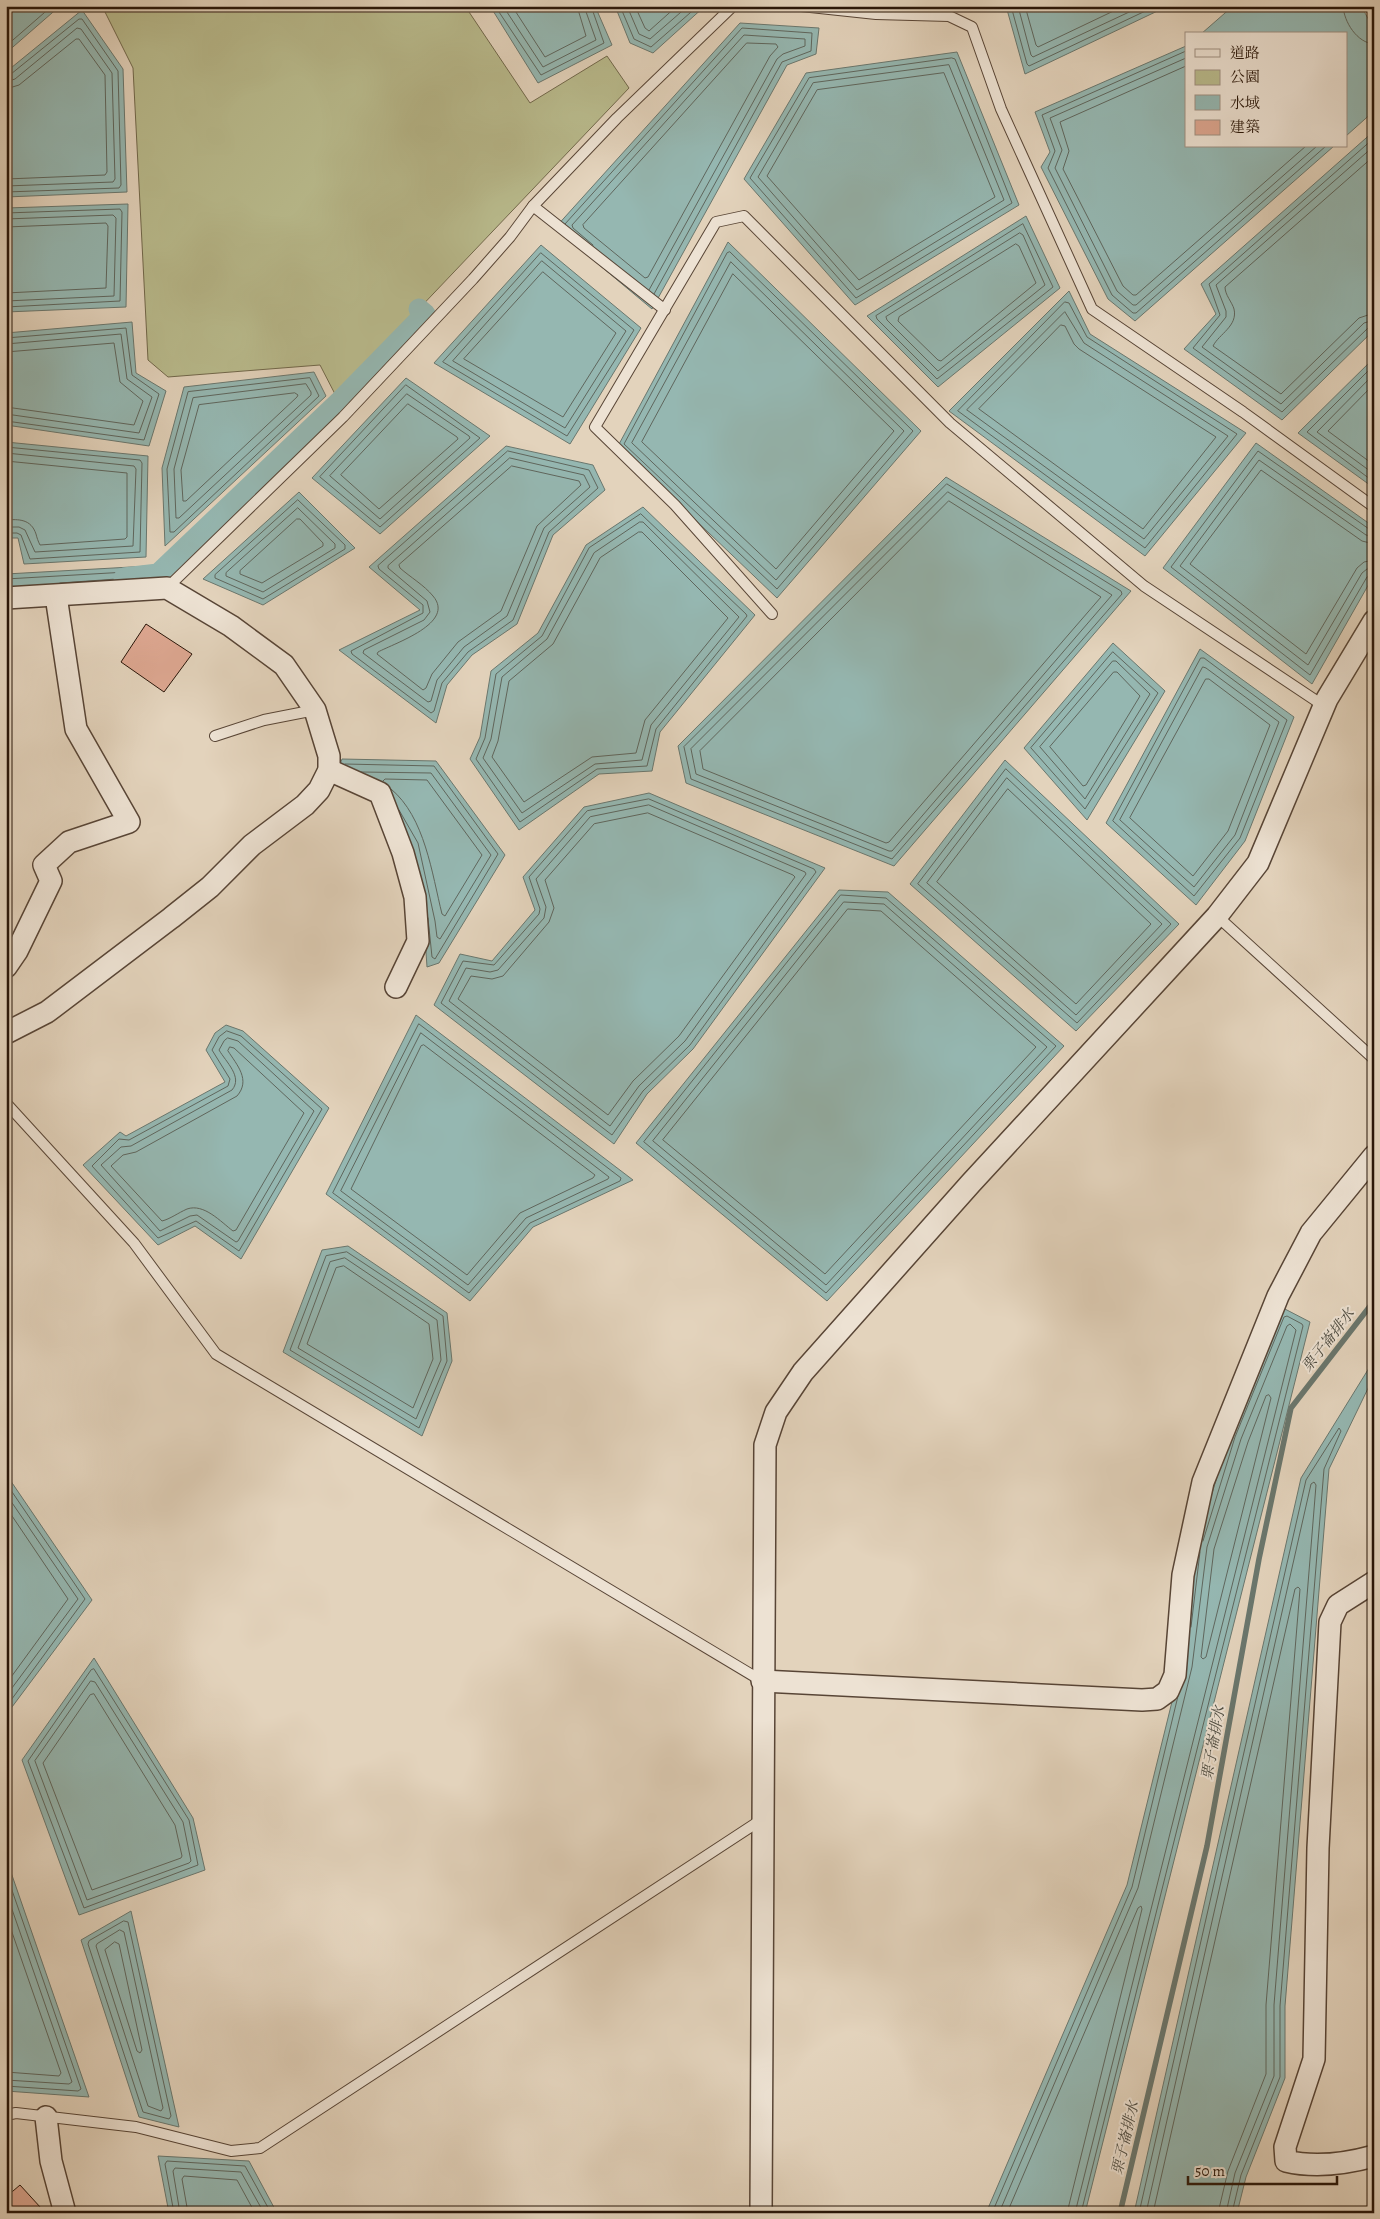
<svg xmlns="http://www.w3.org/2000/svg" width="1380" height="2219" viewBox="0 0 1380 2219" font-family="Alegreya,'Noto Serif TC',serif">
<rect width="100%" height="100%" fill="#e3d3bc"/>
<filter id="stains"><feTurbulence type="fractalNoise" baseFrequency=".004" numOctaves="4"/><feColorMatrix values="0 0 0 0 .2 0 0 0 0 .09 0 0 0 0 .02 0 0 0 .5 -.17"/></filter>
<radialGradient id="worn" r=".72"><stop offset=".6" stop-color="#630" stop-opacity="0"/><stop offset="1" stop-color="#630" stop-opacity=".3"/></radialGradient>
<path fill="#b9bb8d" stroke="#71684b" d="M102,6H465L530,103L607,56L629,88L336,396L320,365L168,377L148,360L133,68Z"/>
<g fill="#95b7b1" stroke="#6a776e">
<path d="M6,6H60L6,53Z"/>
<path d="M490,6H595L612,45L538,83Z"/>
<path d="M615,6H705L653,53L630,43Z"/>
<path d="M1006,6H1168L1025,74Z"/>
<path d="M1233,6H1361L1374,29V111L1346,136V34H1201Z"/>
<path d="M82,10L123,69L127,192L6,197V72Z"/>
<path d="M740,23L819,28L816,54L787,65L652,309L555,228Z"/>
<path d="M1186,46V146H1334L1135,321L1108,299L1041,167L1050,152L1035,112Z"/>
<path d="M957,52L1019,205L855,305L744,179L806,73Z"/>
<path d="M1374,131V330L1282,420L1184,349L1216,314L1201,284Z"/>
<path d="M128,204L126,307L6,312V208Z"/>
<path d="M1026,216L1060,288L938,387L867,316Z"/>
<path d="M728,242L921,431L777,598L618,446Z"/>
<path d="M541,245L641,328L570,444L434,363Z"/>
<path d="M1069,291L1090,334L1246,433L1145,556L949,411Z"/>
<path d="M132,322L136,373L166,391L149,446L6,425V333Z"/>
<path d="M1374,358V488L1298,433Z"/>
<path d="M314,372L326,396L165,546L162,468L184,387Z"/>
<path d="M406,378L490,436L380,534L312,478Z"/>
<path d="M6,442L148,456L146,557L24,564L18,538H6Z"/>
<path d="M1256,443L1374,527V575L1312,684L1163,568Z"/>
<path d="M506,446L593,465L605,490L553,535L517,624L472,655L447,685L436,723L339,650L420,610L369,567Z"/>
<path d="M946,477L1131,591L894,866L686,783L678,746Z"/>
<path d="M299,492L355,548L263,605L203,579Z"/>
<path d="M643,507L755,615L660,732L652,771L599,774L519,830L470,759L480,737L491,671L538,633L586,545Z"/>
<path d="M149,566L156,581L6,591V574Z"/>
<path d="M1113,643L1165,691L1087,820L1024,748Z"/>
<path d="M1200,649L1294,717L1245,841L1196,905L1106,823Z"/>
<path d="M342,759L436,761L505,855L439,963L427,967L424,923L386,809L338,770Z"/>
<path d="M1005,760L1179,924L1076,1031L910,884Z"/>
<path d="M649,793L825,868L693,1049L647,1094L614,1144L434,1005L460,954L492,961L535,910L523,877L584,807Z"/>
<path d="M839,890L888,892L1064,1046L827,1301L636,1143Z"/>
<path d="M416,1015L633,1180L533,1227L470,1301L326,1194Z"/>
<path d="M226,1025L243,1031L329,1108L241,1259L195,1226L158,1245L83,1165L120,1132L126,1136L225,1082L206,1050L215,1033Z"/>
<path d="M348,1246L447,1313L452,1361L422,1436L283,1352L322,1250Z"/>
<path d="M1283,1308L1310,1322L1085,2213H986L1127,1885L1181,1665L1196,1545L1230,1435Z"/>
<path d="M1374,1360V1376L1329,1469L1285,2006V2078L1246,2177L1237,2213H1134L1301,1478Z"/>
<path d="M6,1474L92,1600L6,1715Z"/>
<path d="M94,1658L193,1818L205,1870L79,1915L22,1760Z"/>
<path d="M6,1858L89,2097L6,2091Z"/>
<path d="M131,1911L179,2127L139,2117L81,1940Z"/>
<path d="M158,2156L249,2161L277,2213H169Z"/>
</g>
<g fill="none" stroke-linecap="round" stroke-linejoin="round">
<g stroke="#5f665d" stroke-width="1">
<path d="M495,6L541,75L604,43L591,6"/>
<path d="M503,6L543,67L596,40L584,6"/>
<path d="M512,6L545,57L586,36L577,6"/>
<path d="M620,6L634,39L651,47L698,6"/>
<path d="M627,6L639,34L650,39L688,6"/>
<path d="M635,6L645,28L649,31L677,6"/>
<path d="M1011,6L1027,64L1029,66L1156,6"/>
<path d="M1018,6L1031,55L1033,57L1142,6"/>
<path d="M1025,6L1036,45L1038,47L1124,6"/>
<path d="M1343,6C1344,22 1357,43 1374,44"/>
<path d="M747,43L776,44L778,47L770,56L648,277L645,278L584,228L583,225Z"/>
<path d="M6,46L52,6"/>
<path d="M1186,51L1042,115L1055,151L1048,168L1112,295L1133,313H1136L1326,146"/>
<path d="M952,58L955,59L1012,203L856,298L750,178L809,78Z"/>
<path d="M1186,58L1050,118L1062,150L1055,168L1117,291L1133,305H1136L1317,146"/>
<path d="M949,65L1004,200L857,290L758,177L813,83Z"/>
<path d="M1186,66L1060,122L1069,151L1063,169L1123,286L1133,295H1136L1306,146"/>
<path d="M944,73L995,197L859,280L767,176L817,90Z"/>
<path d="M6,75L11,74L79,19H82L118,71L121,185L119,188L6,192"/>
<path d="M6,82L15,79L77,28L81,29L112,73L115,179L113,182L6,186"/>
<path d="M6,89L19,85L76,39H79L105,75L107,172L105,175L6,179"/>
<path d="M1374,138L1209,284L1220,315L1193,348L1282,412L1368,328L1374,326"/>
<path d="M1374,146L1216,285L1226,311V317L1202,347L1281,404L1364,323L1374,320"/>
<path d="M1374,156L1225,287C1225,295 1232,302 1234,309C1238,326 1219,334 1213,346L1281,394L1359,318L1374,313"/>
<path d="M6,213L120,209L122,212L120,301L6,307"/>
<path d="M6,219L113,215L116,218L114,296L6,301"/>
<path d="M565,224L742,28L812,33L811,51L782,62L654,294"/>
<path d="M1023,224L1053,287L937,379L877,319L876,316Z"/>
<path d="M6,227L106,223L108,226L106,288L6,293"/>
<path d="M1020,233L1023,235L1045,285L938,371L887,320L886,317Z"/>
<path d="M1016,244L1019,246L1036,283L941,361L938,360L898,321L899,317Z"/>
<path d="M593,245L573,228L572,225L744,35L805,39V46L783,54L777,59L649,290"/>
<path d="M730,252L913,431L777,589L624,444L727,253Z"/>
<path d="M541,253L634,330L567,436L443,362Z"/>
<path d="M542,261L626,331L565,428L453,361Z"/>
<path d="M731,262L904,431L776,580L632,443Z"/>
<path d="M543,272L616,333L563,417L464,359Z"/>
<path d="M733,274L894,431L776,569L642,442Z"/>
<path d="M1065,302L1069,303L1087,337L1237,434L1145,548L958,411Z"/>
<path d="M1065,312L1084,343L1228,436L1144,539L967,410Z"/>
<path d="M1061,325L1065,326L1074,344L1079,349L1216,437L1143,529L979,409Z"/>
<path d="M6,338L126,328L132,375L159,394L144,440L6,421"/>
<path d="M6,344L121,334L127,379L152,397L139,433L6,414"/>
<path d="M6,352L114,343L120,382L143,401L134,425L6,407"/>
<path d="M1374,365L1307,432L1374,482"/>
<path d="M1374,374L1317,432L1374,474"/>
<path d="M310,378L319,396L174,532H170L167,469L188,392Z"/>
<path d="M306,384L311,392V395L179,518H176L174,469L193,398Z"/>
<path d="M1374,384L1328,431L1374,465"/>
<path d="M406,385L480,438L380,527L320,477Z"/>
<path d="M295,393L298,395L297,397L186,501H183L181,470L199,405Z"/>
<path d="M407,394L469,436L470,438L380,519L330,476Z"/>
<path d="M408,404L457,437L458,439L379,509L341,475Z"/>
<path d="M6,447L140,460L142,463L140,552L30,559L21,535L17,533H6"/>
<path d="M508,451L589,470L598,488L549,532L513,620L468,652L442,683L434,711L431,713L352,654L351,651L423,613V605L379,569L378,566Z"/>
<path d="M6,453L134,466L136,469L133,546L35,552L25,530L19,527H6"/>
<path d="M510,458L584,475L590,487L544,528L507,616L464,647L437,680L431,701L428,702L363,653L364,650L424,620L430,612L427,601L388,568V566Z"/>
<path d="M6,461L127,473V537L125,539L40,545C38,541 37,538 36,534C31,519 19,519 6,520"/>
<path d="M512,466L579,481L581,485L537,526L501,611L458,642L432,674L426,688L423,690L377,654L378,652C395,643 456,623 433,596C424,585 410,577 400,568L399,565Z"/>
<path d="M947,484L1121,591L1122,594L892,859L691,779L684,747Z"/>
<path d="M948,492L1112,595L892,851H889L696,774L691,749Z"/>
<path d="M298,500L345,545V549L263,599L215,578V575Z"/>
<path d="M949,501L1101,597L889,842L886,843L703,769L700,751Z"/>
<path d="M298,508L335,544V548L263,592L226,576V573Z"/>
<path d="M641,514L746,614L747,616L656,729L647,766L597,769L520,822L476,759L485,738L496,674L542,636L589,548Z"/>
<path d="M297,519H300L323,543V546L262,583L240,574V571Z"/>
<path d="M640,522H643L739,617L651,725L642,760L595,764L522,813L483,758L491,739L502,677L547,639L594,553Z"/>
<path d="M1374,530L1369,529L1258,451L1171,567L1310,675L1367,577L1374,574"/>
<path d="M639,532H642L728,618L645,720L636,753L592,757L524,802L492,757L498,741L509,681L553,644L600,558Z"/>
<path d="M1374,537L1366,535L1259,460L1180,566L1308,665L1362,573L1367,569L1374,568"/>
<path d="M1374,544L1362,541L1261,470L1190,564L1306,654L1357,568L1364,562L1374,560"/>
<path d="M6,579L144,571L147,574L145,577L60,583"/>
<path d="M1113,652L1158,693L1085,809L1031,748Z"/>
<path d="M1201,658H1204L1287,720L1240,838L1194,896L1113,821Z"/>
<path d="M1113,661H1116L1150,694L1085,799L1040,747Z"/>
<path d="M1203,667L1206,668L1279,722L1235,835L1194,887L1120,820Z"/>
<path d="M1114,672H1117L1140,696L1086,785L1083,786L1050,747Z"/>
<path d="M1206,679H1209L1270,725L1228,831L1193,876L1130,818Z"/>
<path d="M345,764L434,766L498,854L435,959L432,957L428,918"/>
<path d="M1006,769L1171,924L1077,1023L918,884Z"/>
<path d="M361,772L431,773L491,855L440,939L437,937L435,921L418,843L399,810"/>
<path d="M1007,778L1162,924L1076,1015L927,883Z"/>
<path d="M383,781L385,779L427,780L482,855L445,916L442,914C432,874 425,817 391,789"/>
<path d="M1008,789L1151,924L1076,1004L937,882Z"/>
<path d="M649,799L814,869L816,872L690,1045L643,1091L612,1135L441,1003L463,961L494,965L539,914L540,909L529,877L587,811Z"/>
<path d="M649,805L805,872L806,874L685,1041L639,1086L610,1126L449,1001L466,968L490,972L498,970L544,918L546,907L536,879L590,817Z"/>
<path d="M648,813L793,875L795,877L679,1036L633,1081L608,1115L458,999L471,976L492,979L503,976L549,922L554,908L545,880L594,824Z"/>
<path d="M841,895L886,898L1056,1046L826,1293L644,1142Z"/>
<path d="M844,902L884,904L1047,1047L826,1285L653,1141Z"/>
<path d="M848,909L881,911L1036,1047L825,1274L663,1140Z"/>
<path d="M419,1024L621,1178L620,1181L530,1223L469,1293L333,1193Z"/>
<path d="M227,1031L241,1036L322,1109L239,1251L196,1221L158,1238L92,1166L119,1139L129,1140L228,1086L230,1079L212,1050L219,1037Z"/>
<path d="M421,1033L609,1177L608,1179L526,1218L468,1285L341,1191Z"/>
<path d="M228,1038L238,1041L314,1111L238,1241L236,1242L197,1215L190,1216L160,1231L101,1165L121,1147L131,1146L232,1090C243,1077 226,1062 219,1050L224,1041Z"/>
<path d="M424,1045L595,1175L593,1178L520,1213L467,1275L351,1189L421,1046Z"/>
<path d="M230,1047L234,1048L304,1113L236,1230L233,1231C221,1222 204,1203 187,1209C178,1213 170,1219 162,1221L111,1166L123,1155L136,1152L237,1096C251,1080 237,1065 228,1051Z"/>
<path d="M347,1252L443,1316L447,1361L419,1428L290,1350L326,1256Z"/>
<path d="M345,1258L437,1320L441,1360L416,1419L298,1348L330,1262Z"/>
<path d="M344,1266L429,1324L433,1359L413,1408L307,1344L336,1268Z"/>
<path d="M1269,1395L1271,1398L1206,1657L1203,1659L1201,1657L1214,1549L1248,1442L1266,1396Z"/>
<path d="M6,1483L85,1599L6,1707"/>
<path d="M6,1494L78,1599L6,1696"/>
<path d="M6,1507L68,1599L6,1684"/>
<path d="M1191,1627L1200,1552"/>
<path d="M94,1669L189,1820L198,1865L84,1908L28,1761L91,1670Z"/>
<path d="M91,1681L95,1682L183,1822L191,1861L189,1863L87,1900L35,1761Z"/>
<path d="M94,1694L175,1825L182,1856L181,1858L92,1890L43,1763L90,1695Z"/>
<path d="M6,1873L81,2089L78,2091L6,2086"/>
<path d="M6,1892L72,2082L69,2084L6,2080"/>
<path d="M6,1915L61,2073L59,2076L6,2072"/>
<path d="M124,1921L128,1922L171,2116L169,2119L143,2112L88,1944L89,1941Z"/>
<path d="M120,1930L124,1932L163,2108L161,2111L148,2106L96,1946L97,1944Z"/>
<path d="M115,1942L119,1944L142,2050L140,2053L137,2051L105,1950Z"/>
<path d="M174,2213L165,2164L167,2161L245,2166L271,2213"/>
<path d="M180,2213L173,2171L175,2168L241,2172L264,2213"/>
<path d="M188,2213L182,2179L184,2176L237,2180L255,2213"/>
<path d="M992,2213L1132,1887L1178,1696"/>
<path d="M999,2213L1138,1888L1192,1667L1207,1547L1241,1439L1287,1326L1290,1324L1296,1330L1075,2213"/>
<path d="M1007,2213L1138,1908L1141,1906L1142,1909L1067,2213"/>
<path d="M1081,2213L1303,1326L1302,1324L1287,1316L1284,1317L1235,1437L1203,1541"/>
<path d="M1139,2213L1306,1480L1339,1428L1341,1431L1324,1469L1280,2006V2077L1241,2175L1232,2213"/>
<path d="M1146,2213L1311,1484L1314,1482L1316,1485L1274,2005V2076L1235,2173L1226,2213"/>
<path d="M1153,2213L1295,1589L1298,1587L1300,1589L1266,2005V2074L1228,2171L1218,2213"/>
</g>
<path stroke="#6a776e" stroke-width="5.5" d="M1120,2213L1207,1846L1259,1559L1291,1408L1374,1301"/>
<path stroke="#95b7b1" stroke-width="21" d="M124,578L158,574L340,401L425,314L419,309"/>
</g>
<g fill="#dda791" stroke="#291609">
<path d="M146,624L192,654L164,692L121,662Z"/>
<path d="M20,2185L41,2208L36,2213H6V2197Z"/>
</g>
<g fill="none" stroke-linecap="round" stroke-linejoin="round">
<defs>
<g id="service">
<path d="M801,6L876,14L949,16L972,27L1001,109L1092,309L1243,412L1374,507"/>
<path d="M533,206L665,310"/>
<path d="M167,588L343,417L473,279L510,237L533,206L617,118L733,6"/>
<path d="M772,614L675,505L595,427L716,222L744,216L950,423L1144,586L1324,706"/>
<path d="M215,736L264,720L315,710"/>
<path d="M1217,916L1374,1059"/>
<path d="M6,1103L134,1243L216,1354L762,1681"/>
<path d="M6,2115L16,2113L136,2127L231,2151L260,2148L761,1820"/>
</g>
<g id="minor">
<path d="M6,598L167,588L231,626L284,665L315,710L329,756V770L319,790L305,805L252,845L210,887L171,918L47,1012L6,1033"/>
<path d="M329,770L380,793L403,853L415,897L418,941L396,987"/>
<path d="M6,967L17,951L51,881L44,865L69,842L129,822L76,729L56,596"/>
<path d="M1374,1582L1338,1605L1330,1622L1318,1848L1314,2059L1285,2147L1286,2161C1315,2168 1345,2164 1374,2156"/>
<path d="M762,1681L1142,1700L1157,1699L1168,1691L1175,1675L1183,1575L1203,1482L1278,1296L1311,1233L1374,1156"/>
<path d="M46,2117L51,2161L65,2213"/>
<path d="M761,2213C764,1957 762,1701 765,1445L776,1412L803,1372L971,1183L1217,916L1258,863L1327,699L1374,621"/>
</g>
</defs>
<use href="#service" stroke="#584536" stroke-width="12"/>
<use href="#minor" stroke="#584536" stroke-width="24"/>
<use href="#service" stroke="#ede2d3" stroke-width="10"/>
<use href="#minor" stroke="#ede2d3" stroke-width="21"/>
</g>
<g text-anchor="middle" stroke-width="4" stroke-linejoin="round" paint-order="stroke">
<g font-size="15" font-style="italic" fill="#4f4e44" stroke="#ede2d3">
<text transform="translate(1328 1340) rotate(-52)" y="5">栗子崙排水</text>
<text transform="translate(1213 1743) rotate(-80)" y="5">栗子崙排水</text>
<text transform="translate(1125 2138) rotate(-77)" y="5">栗子崙排水</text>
</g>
</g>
<rect width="1380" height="2219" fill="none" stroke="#e3d3bc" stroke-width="25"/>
<rect x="8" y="8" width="1365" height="2204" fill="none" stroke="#291609" stroke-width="2.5"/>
<rect x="12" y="12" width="1355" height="2194" fill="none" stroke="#291609"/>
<rect x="1185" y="32" width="162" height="115" fill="#ede2d3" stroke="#9f9082"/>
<rect x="1195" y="49" width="25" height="8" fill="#ede2d3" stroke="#9f9082"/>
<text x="1230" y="58" font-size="15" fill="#291609">道路</text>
<rect x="1195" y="70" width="25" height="15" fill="#b9bb8d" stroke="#9f9082"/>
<text x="1230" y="82" font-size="15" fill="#291609">公園</text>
<rect x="1195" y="95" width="25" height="15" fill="#95b7b1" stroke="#9f9082"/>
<text x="1230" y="108" font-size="15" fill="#291609">水域</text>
<rect x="1195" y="120" width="25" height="15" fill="#dda791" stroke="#9f9082"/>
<text x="1230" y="132" font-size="15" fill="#291609">建築</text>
<path d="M1188 2176v8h149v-8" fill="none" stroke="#291609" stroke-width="2.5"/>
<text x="1195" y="2176" font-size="15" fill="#291609" stroke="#ede2d3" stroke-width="4" paint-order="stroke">50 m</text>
<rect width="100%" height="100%" filter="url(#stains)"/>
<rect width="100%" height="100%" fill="url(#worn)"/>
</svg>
